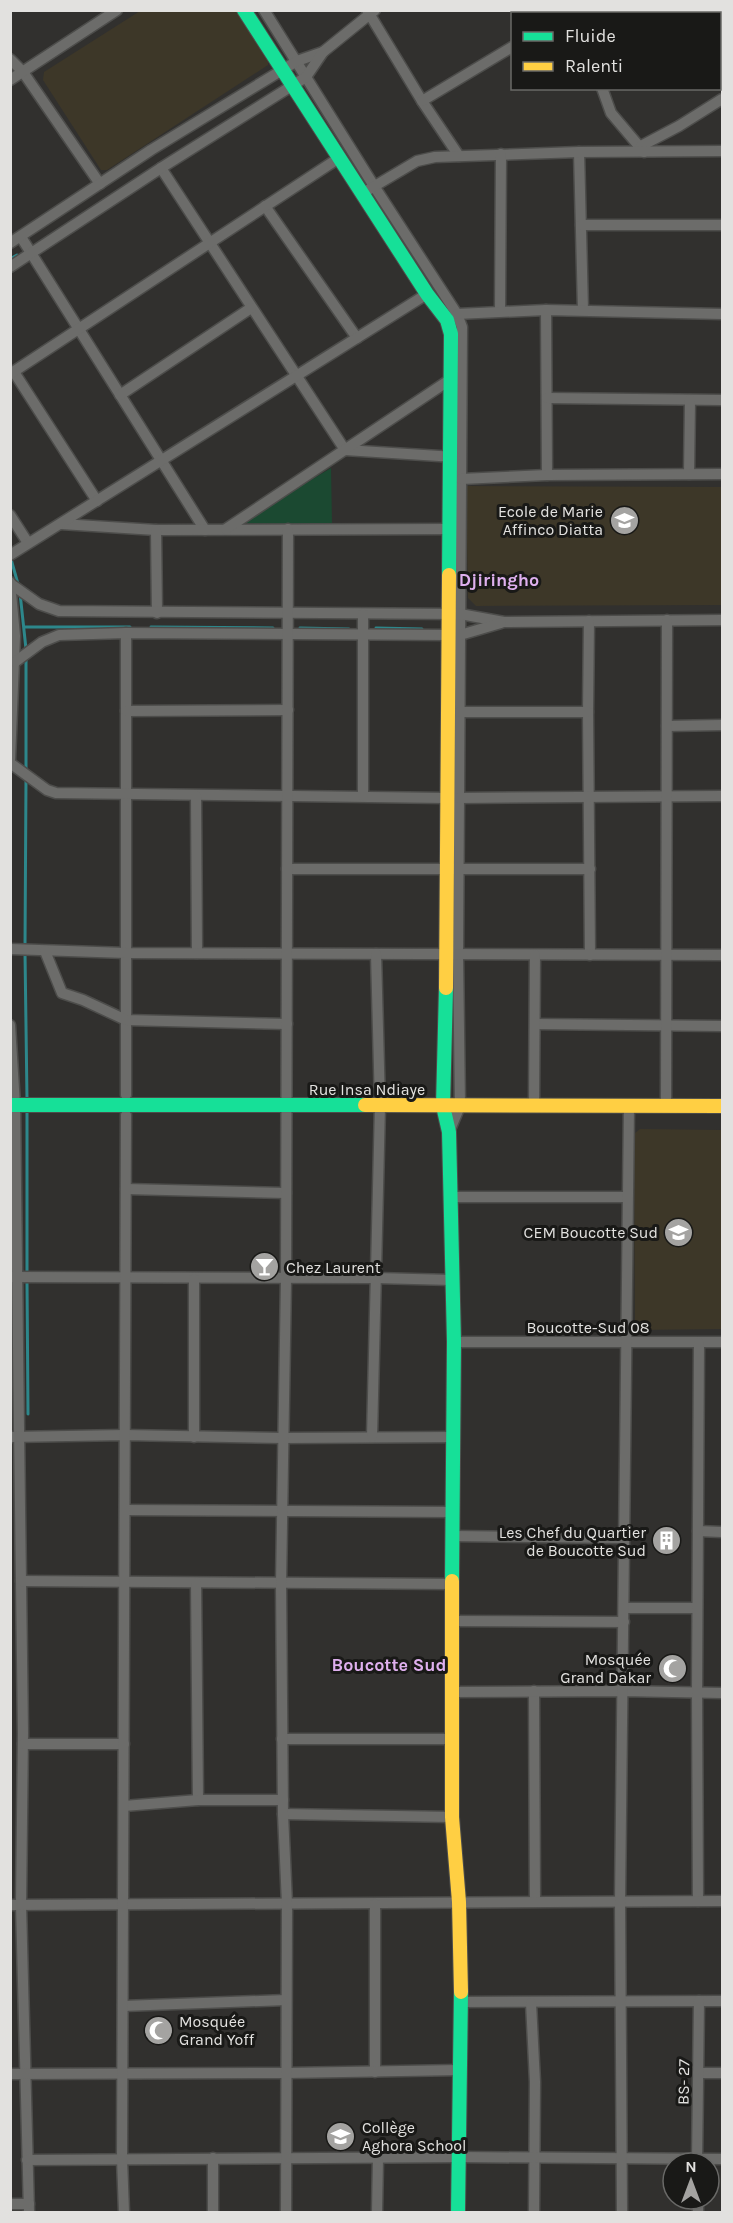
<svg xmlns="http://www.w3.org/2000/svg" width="733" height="2223" viewBox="0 0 733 2223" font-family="Karla,sans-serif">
<rect width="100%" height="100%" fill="#31302e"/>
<g fill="#3d3728">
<path d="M140,11H240L268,54V65L107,170H101L43,80L44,72Z"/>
<path d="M466,486L722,487V605L476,606L468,598Z"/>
<path d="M640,1129L722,1130V1329L635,1330L634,1134Z"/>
</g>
<path fill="#1b4931" d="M331,468L332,525L239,523Z"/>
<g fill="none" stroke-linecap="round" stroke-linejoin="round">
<g stroke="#2d878b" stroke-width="3">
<path d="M10,259L17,255"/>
<path d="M11,559L18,584"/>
<path d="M20,593L26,649"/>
<path d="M25,627H130"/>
<path d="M151,627L273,628"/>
<path d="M300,628L349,629"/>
<path d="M376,628L422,629"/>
<path d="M26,769V659"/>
<path d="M25,946L26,779"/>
<path d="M25,953L27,1099"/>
<path d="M27,1109V1273"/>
<path d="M27,1280L28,1414"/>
</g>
<defs>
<g id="street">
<path d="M264,10L374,186L457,314L462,327L458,955L460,1106L449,1132"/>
<path d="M367,10L422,101L459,156"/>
<path d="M554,10L556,14"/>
<path d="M10,59L23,72L100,184"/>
<path d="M10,80L117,10"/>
<path d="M602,88L611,113L644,152"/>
<path d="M422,101L512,47"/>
<path d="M641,146L679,126L722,99"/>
<path d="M579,152L583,310"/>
<path d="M161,168C223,262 283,356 345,450L455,457"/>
<path d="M368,190L417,161L435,157L579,152L722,151"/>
<path d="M265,206L357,338"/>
<path d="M581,225H722"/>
<path d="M21,237L205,530"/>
<path d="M10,243L151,150L297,61L323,52"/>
<path d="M10,267L161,168L306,77L323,52L375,10"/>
<path d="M546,310L547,475"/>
<path d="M500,311L501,154"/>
<path d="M457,314L546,310L722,314"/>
<path d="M14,372L97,501"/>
<path d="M10,374L339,158"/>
<path d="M120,395L251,308"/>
<path d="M547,398L722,400"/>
<path d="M689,474L690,400"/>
<path d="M461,479L547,475L722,474"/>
<path d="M10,515L28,543"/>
<path d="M61,524L156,530L450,529"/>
<path d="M226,529L451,379"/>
<path d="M156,530L157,613"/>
<path d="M10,555L427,294"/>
<path d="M10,582L15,636L10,760"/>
<path d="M11,584L39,604L59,611L460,614L504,622L722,620"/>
<path d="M589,621L588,712L590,955"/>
<path d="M126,633V1095"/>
<path d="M15,662L42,642L59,635L126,633L449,635H460L501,623"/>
<path d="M126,711L288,710"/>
<path d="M459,712H588"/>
<path d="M667,726L722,725"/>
<path d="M10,763L47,790L56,793L447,798"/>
<path d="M196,796L197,953"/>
<path d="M363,796V614"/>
<path d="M458,798L722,796"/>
<path d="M287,869H590"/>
<path d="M10,949L126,953L722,955"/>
<path d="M45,951L62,993L83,1000L126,1020L287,1024"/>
<path d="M535,1024L722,1026"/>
<path d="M10,1025L15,1105L20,1507L23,1733L21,1905L29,2212"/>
<path d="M534,1105L535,955"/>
<path d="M666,1105L667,620"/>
<path d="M126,1189L286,1193"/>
<path d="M450,1197H627"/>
<path d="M11,1277L376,1278L452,1280"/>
<path d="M454,1342H722"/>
<path d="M10,1437L125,1435L283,1438L453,1437"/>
<path d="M194,1437V1279"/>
<path d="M372,1437L380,1105L376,954"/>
<path d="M125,1510L453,1512"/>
<path d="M698,1531L722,1532"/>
<path d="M453,1536L624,1538"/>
<path d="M21,1581L453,1584"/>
<path d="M196,1583L198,1800"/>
<path d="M624,1608H697"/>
<path d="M453,1621L624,1622"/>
<path d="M534,1691L535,1900"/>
<path d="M452,1692L623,1691L722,1693"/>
<path d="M282,1739H451"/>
<path d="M23,1744H124"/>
<path d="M124,1806L198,1800H283"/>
<path d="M283,1814L452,1817"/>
<path d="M698,1901L697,1692L699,1343"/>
<path d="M10,1905L722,1901"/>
<path d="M461,2002L722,2001"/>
<path d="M531,2003L535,2082L534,2212"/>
<path d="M123,2006L286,2000"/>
<path d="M375,2072V1904"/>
<path d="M698,2073H722"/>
<path d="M10,2074L286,2073L460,2070"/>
<path d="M27,2160L459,2157L722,2159"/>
<path d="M697,2163L699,2001"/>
<path d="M698,2199V2212"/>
<path d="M10,2204H29"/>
<path d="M124,2212L122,2159L126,1115"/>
<path d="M213,2212V2158"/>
<path d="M286,2212L287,1904L283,1814L281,1584L286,1279L288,529"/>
<path d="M377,2212L378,2159"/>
<path d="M622,2212L620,1901L629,1105"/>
</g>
<g id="fast">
<path d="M244,10L427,294L447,320L451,334L449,575"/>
<path d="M446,988L443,1106L449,1132L454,1342L452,1581"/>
<path d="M10,1105H365"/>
<path d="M458,2212L461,1992"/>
</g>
<g id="slow">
<path d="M446,988L449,575"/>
<path d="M365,1105L722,1106"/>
<path d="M452,1581V1817L459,1902L461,1992"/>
</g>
</defs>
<use href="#street" stroke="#4d4d4b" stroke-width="13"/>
<use href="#fast" stroke="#4d4d4b" stroke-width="16"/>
<use href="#slow" stroke="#4d4d4b" stroke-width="16"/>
<use href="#street" stroke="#6c6c6a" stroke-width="10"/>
<use href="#fast" stroke="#16e098" stroke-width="14"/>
<use href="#slow" stroke="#ffcf43" stroke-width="14"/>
</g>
<defs>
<symbol id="school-disc" viewBox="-11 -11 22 22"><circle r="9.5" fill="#a4a3a1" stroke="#191917"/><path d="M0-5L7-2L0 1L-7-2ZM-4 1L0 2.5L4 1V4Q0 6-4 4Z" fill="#fff"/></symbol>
<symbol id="bar-disc" viewBox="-11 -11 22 22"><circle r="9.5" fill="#a4a3a1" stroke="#191917"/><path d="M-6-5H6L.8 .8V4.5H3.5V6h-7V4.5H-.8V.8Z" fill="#fff"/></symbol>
<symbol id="building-disc" viewBox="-11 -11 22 22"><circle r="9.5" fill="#a4a3a1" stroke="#191917"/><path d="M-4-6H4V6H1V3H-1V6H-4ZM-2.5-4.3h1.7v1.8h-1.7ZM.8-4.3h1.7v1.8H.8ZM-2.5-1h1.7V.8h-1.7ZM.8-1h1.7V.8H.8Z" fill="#fff"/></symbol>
<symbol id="mosque-disc" viewBox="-11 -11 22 22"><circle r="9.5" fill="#a4a3a1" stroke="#191917"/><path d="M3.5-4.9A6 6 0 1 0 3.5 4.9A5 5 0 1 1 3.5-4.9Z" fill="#fff"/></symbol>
</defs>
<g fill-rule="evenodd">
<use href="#school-disc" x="608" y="504" width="33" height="33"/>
<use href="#school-disc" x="662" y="1216" width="33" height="33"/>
<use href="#bar-disc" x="248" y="1250" width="33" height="33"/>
<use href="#building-disc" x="650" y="1524" width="33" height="33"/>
<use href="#mosque-disc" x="656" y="1652" width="33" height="33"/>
<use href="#mosque-disc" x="142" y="2014" width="33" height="33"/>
<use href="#school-disc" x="324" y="2120" width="33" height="33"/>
</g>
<g text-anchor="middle" stroke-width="6" stroke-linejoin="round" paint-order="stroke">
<g font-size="16" fill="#e2e1df" stroke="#191917" text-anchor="end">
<text x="603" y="517">Ecole de Marie<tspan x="603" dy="18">Affinco Diatta</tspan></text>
<text x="658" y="1238">CEM Boucotte Sud</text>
<text x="286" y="1273" text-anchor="start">Chez Laurent</text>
<text x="646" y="1538">Les Chef du Quartier<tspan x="646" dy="18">de Boucotte Sud</tspan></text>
<text x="651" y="1665">Mosquée<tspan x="651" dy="18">Grand Dakar</tspan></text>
<text x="179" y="2027" text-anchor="start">Mosquée<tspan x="179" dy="18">Grand Yoff</tspan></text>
<text x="362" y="2133" text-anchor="start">Collège<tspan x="362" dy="18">Aghora School</tspan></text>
</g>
<g font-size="16" fill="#e2e1df" stroke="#191917">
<text x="367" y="1095">Rue Insa Ndiaye</text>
<text x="588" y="1333">Boucotte-Sud 08</text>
<text transform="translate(683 2082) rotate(-89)" y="6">BS- 27</text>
</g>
<g font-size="18" font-weight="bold" fill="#dfb0ef" stroke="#191917">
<text x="499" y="586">Djiringho</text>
<text x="389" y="1671">Boucotte Sud</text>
</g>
</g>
<rect width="733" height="2223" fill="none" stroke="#e2e1df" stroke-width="24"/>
<rect x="511" y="12" width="210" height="78" fill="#191917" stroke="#696967" stroke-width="1.5"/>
<rect x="523" y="32" width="30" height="9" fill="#16e098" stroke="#696967" stroke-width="1.5"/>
<text x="565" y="42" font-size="18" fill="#e2e1df">Fluide</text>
<rect x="523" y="62" width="30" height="9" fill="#ffcf43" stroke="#696967" stroke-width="1.5"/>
<text x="565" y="72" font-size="18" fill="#e2e1df">Ralenti</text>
<g transform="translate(691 2181)"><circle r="28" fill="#191917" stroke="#696967" stroke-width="1.5"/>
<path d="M0-4.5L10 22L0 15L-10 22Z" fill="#a4a3a1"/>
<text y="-9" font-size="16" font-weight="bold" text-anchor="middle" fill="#e2e1df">N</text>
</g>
</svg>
